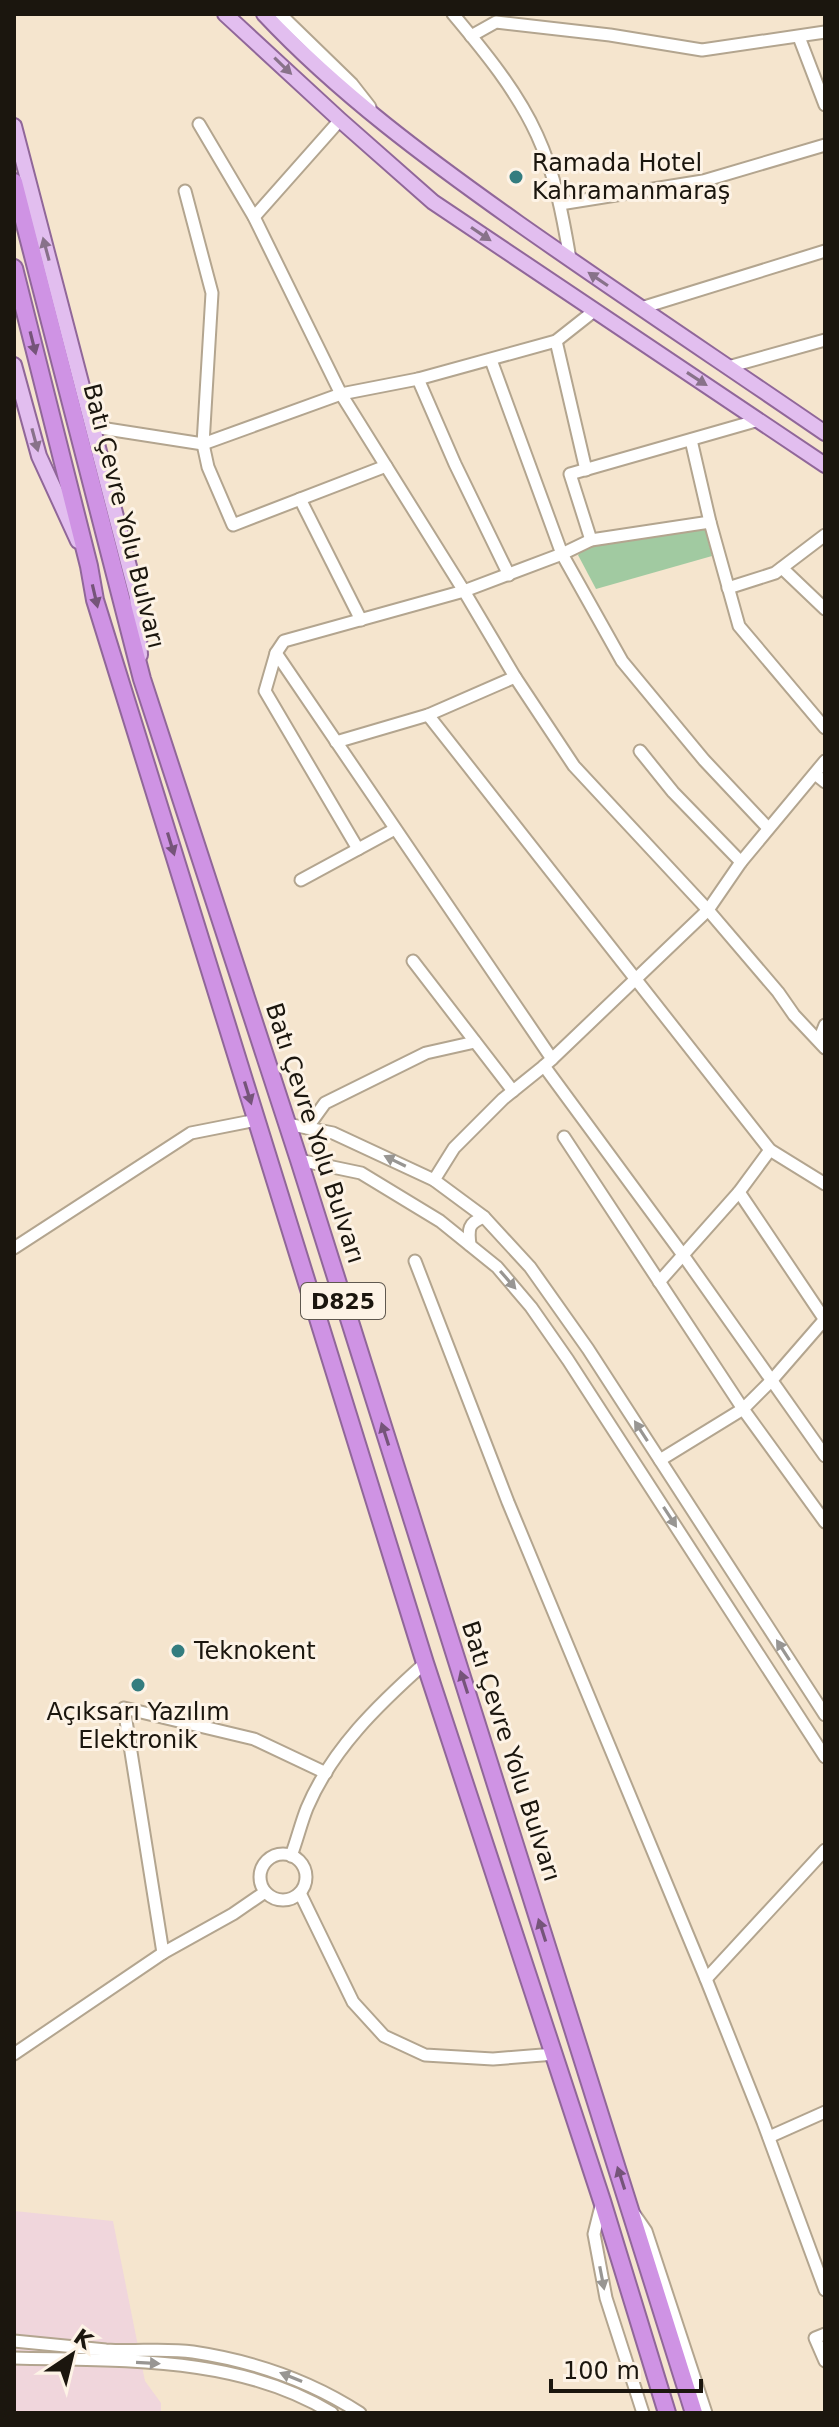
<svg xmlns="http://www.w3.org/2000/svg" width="839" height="2427" viewBox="0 0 839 2427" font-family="'DejaVu Sans',sans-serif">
<rect width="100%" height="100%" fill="#f5e5ce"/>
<path fill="#f0d6dc" d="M14,2211L113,2221L145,2381L161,2403V2413H14Z"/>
<path fill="#a1caa1" d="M705,528L712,556L596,589L578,555L589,544Z"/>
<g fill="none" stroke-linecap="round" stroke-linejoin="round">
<defs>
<g id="minor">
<path d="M280,14L352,84L370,107"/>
<path d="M453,14C484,51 517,91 537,135C555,174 563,217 570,259"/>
<path d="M471,36L496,22L610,35L702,50L825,32"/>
<path d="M799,37L825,105"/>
<path d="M199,124L254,217L341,394L464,591L515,677L574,766L708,910L778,992L794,1015L825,1048"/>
<path d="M185,191L212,293L203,444L208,467L233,525L386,466"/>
<path d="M560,204L703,181L825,145"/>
<path d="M254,217L340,120"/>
<path d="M641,308L825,251"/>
<path d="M556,341L586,470"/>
<path d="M491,360L562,554L622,661L704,760L768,828"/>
<path d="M728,367L825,340"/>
<path d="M418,379L455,464L509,575"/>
<path d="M94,427L203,444L341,394L418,379L556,341L594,311"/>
<path d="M691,440L710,522L739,626L825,728"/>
<path d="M300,499L361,620"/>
<path d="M591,540L570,474L759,420"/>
<path d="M782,568L825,609"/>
<path d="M728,588L775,573L825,535"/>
<path d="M276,653L552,1059L544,1066L683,1255L825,1456"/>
<path d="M428,715L770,1150L825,1184"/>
<path d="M336,742L428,715L515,677"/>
<path d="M640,751L673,792L741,862"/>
<path d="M815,774L825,782"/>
<path d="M358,849L265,691L276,653L284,641L464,591L562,554L591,540L710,522"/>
<path d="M301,880L395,829"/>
<path d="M413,961L513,1091"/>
<path d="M819,1040L825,1025"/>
<path d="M552,1059L708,910L741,862L825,761"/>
<path d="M287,1124L333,1133L434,1180L484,1217L530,1267L588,1349L825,1715"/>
<path d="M307,1128L325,1103L426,1053L475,1042"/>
<path d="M564,1137L743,1409L825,1522"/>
<path d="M299,1160L361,1173L440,1221L497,1267L531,1307L568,1360L825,1757"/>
<path d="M434,1180L454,1148L503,1099L544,1066"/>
<path d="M739,1192L825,1320"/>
<path d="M470,1245C468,1229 468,1223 484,1217"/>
<path d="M14,1248L191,1133L257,1120"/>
<path d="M415,1261L508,1502L706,1979L763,2122L825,2290"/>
<path d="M659,1282L739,1192L770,1150"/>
<path d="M660,1460L743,1409L772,1380L825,1319"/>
<circle cx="283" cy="1877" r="23"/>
<path d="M291,1856C297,1840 301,1823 307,1808C332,1749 378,1705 425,1663"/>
<path d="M300,1893L353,2002L384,2036L425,2055L493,2059L555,2054"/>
<path d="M163,1953L124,1708L254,1739L326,1773"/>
<path d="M706,1979L825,1850"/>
<path d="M14,2054L163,1953L233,1914L265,1892"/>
<path d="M769,2137L825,2112"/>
<path d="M601,2206L594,2234L606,2298L643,2413"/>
<path d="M635,2215L646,2231L706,2413"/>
<path d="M825,2334L815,2338L825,2361"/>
<path d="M14,2341C45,2344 76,2347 106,2350C135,2352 165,2348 193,2352C253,2361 309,2380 360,2413"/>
<path d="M14,2358C121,2361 237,2355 332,2413"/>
</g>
<g id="major">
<path d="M225,14L340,120L433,202L825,465"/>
<path d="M264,14C339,94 429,160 518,223C619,294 723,363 825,433"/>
<path d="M14,126L137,597L140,655"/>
<path d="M14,365L39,456L78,541"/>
</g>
<g id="highway">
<path d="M14,182L142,679L299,1160L694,2413"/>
<path d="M14,268L89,566L95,600L425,1663L602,2201L667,2413"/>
</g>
</defs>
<use href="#minor" stroke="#b3a58f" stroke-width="15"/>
<use href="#major" stroke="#906799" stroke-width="18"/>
<use href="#highway" stroke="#906799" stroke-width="20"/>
<use href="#minor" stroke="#fff" stroke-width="11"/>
<use href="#major" stroke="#e2beef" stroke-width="14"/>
<use href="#highway" stroke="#cf93e4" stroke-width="16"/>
</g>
<defs><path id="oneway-solid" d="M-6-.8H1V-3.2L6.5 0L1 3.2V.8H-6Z" transform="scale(2)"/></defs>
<g fill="#88728a">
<use href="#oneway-solid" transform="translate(283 66) rotate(44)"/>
<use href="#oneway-solid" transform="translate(481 234) rotate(34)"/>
<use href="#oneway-solid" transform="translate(46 249) rotate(-105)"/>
<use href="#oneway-solid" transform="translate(598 279) rotate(-146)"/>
<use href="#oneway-solid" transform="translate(697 379) rotate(33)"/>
<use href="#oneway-solid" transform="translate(35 440) rotate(75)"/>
</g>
<g fill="#755479">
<use href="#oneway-solid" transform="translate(33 343) rotate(76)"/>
<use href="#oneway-solid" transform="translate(95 596) rotate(77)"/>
<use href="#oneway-solid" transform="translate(171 844) rotate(73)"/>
<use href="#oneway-solid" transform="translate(248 1093) rotate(73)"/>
<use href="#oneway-solid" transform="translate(385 1434) rotate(-108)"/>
<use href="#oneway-solid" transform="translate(464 1682) rotate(-108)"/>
<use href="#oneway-solid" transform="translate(542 1930) rotate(-108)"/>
<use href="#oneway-solid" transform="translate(621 2178) rotate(-108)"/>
</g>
<g fill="#989693">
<use href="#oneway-solid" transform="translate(395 1161) rotate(-154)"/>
<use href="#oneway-solid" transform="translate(508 1280) rotate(49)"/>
<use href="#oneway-solid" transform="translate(641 1431) rotate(-123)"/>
<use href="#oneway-solid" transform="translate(670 1517) rotate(57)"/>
<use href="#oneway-solid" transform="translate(783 1650) rotate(-123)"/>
<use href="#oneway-solid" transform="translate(602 2278) rotate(79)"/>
<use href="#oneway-solid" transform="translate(148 2363) rotate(3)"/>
<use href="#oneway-solid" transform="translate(291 2377) rotate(-158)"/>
</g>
<g fill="#347d7f" stroke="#fdf3e6" stroke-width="3">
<circle cx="516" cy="177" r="8"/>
<circle cx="178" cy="1651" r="8"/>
<circle cx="138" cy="1685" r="8"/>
</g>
<g text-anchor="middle" stroke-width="6" stroke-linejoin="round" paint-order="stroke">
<rect fill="#fdf3e6" stroke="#5f584f" stroke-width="2" x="301" y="1283" width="84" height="36" rx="6"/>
<g font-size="22" font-weight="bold" fill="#1b160e">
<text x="343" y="1309">D825</text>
</g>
<g font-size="24" fill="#1b160e" stroke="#fdf3e6" text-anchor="start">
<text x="532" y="171">Ramada Hotel<tspan x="532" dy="28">Kahramanmaraş</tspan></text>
<text x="194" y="1659">Teknokent</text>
<text x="138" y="1720" text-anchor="middle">Açıksarı Yazılım<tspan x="138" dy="28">Elektronik</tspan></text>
</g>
<g font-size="24" fill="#1b160e" stroke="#fdf3e6">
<text transform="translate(124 516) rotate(76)" y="8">Batı Çevre Yolu Bulvarı</text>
<text transform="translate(315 1133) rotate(72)" y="8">Batı Çevre Yolu Bulvarı</text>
<text transform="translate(511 1751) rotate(72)" y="8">Batı Çevre Yolu Bulvarı</text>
</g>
</g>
<rect width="839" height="2427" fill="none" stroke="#1b160e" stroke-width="32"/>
<g transform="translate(72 2355) rotate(35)" stroke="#fdf3e6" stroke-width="6" paint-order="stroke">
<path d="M0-6L14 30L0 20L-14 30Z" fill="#1b160e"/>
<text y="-12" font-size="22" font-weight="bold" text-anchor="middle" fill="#1b160e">K</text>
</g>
<path d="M551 2379v12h150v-12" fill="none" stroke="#1b160e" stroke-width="4"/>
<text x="563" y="2379" font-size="24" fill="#1b160e" stroke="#fdf3e6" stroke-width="6" paint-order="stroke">100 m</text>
</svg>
